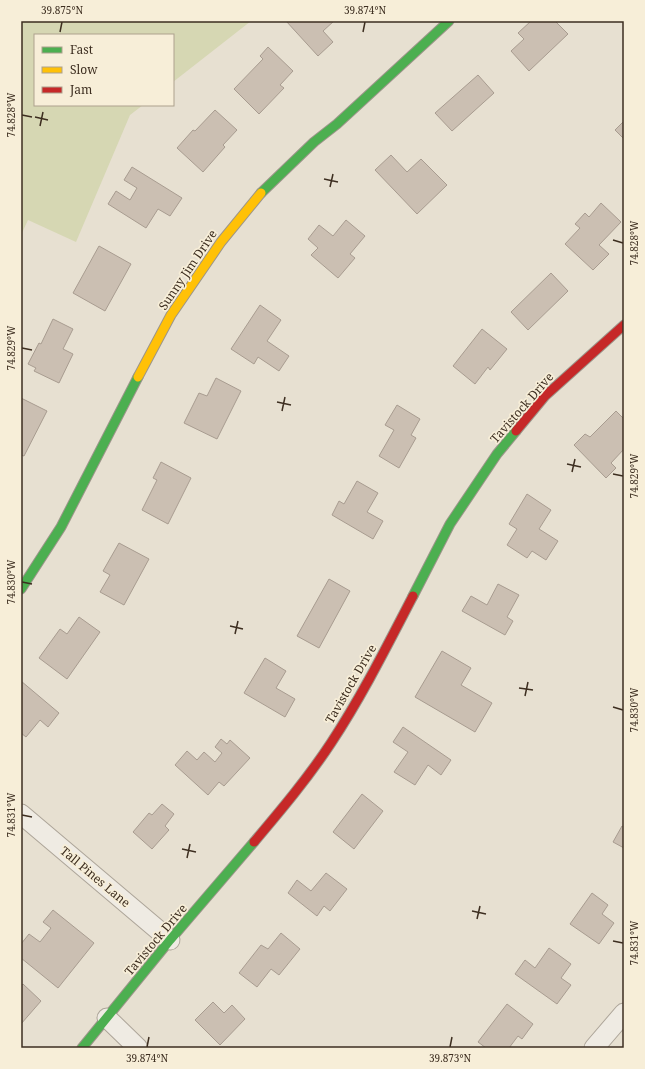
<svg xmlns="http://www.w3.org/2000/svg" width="645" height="1069" viewBox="0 0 645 1069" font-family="'Noto Serif',serif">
<rect width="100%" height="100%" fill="#e7e0d1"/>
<path fill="#d6d7b3" d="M21,21H251L173,82V35H35V105H143L130,115L76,242L28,220L21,235Z"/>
<g fill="#cbbfb2" stroke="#a89c90">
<path d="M286,21H334L323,31L333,42L318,56Z"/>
<path d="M531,21H555L568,34L529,71L511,51L524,39L518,33Z"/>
<path d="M268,47L293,71L280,85L284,88L259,114L234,89L263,59L260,56Z"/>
<path d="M478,75L494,93L452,131L435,113Z"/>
<path d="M215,110L237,130L223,145L225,147L203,172L177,148L193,130L195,131Z"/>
<path d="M624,121V139L615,130Z"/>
<path d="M391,155L407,172L421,159L447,185L417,214L375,170Z"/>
<path d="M132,167L182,198L170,216L158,209L146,228L108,204L116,191L130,200L137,188L124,180Z"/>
<path d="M601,203L621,222L599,245L609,254L593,270L565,244L580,228L575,224L585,213L589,217Z"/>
<path d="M346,220L365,236L350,254L355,258L338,278L311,255L318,248L308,239L319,225L333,236Z"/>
<path d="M99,246L131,264L105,311L73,293Z"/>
<path d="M551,273L568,291L528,330L511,312Z"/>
<path d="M260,305L281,320L267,341L289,356L279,371L258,357L254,364L231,349Z"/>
<path d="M53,319L73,329L63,349L73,354L59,383L34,371L36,368L28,364L39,343L41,344Z"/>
<path d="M482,329L507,349L490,370L488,367L475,384L453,366Z"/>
<path d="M216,378L241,391L217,439L184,423L199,393L207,396Z"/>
<path d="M21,398L47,411L24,456L21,455Z"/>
<path d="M397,405L420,419L411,435L416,438L399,468L379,456L394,430L385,425Z"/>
<path d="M616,411L624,419V449L611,463L616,468L606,478L574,445L585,434L590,437Z"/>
<path d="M161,462L191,478L168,524L142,510L157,480L153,478Z"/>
<path d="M357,481L378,493L367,512L383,521L373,539L332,515L339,501L344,504Z"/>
<path d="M527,494L551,510L539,529L558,541L546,560L532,551L527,558L507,545L517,529L509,524Z"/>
<path d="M119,543L149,559L124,605L100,592L110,575L103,571Z"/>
<path d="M329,579L350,591L319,648L297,636Z"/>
<path d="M498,584L519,595L507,617L513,621L505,635L462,611L471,596L487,605Z"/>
<path d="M79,617L100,632L67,679L39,658L60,629L67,634Z"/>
<path d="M442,651L471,668L461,685L492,703L475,732L415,697Z"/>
<path d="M265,658L286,671L276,688L295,699L285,717L244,693Z"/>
<path d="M21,681L59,713L48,727L40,720L26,737L21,733Z"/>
<path d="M403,727L451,760L441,775L428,765L415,785L394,772L408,752L393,742Z"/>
<path d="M221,739L227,744L230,740L250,758L224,786L219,782L208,795L175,765L187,751L197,760L204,752L215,762L222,753L215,747Z"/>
<path d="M362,794L383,811L354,849L333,832Z"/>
<path d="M162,804L174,814L165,826L169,830L152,849L133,832L149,813L152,815Z"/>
<path d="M622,826L624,827V848L613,842Z"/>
<path d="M326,873L347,889L330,911L324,906L317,916L288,893L297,880L311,891Z"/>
<path d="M592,893L608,905L602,914L614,923L599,944L570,924Z"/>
<path d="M53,910L94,943L58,988L21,958V944L29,934L40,942L51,928L43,922Z"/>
<path d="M281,933L300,949L279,975L271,969L257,987L239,973L261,945L268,949Z"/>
<path d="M549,948L571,964L561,978L571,985L557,1004L515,974L525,960L535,968Z"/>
<path d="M23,984L41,1001L21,1024V986Z"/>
<path d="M213,1002L224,1013L232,1005L245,1019L220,1045L195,1020Z"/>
<path d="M507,1004L533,1024L522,1039L518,1036L509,1048H486L478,1042Z"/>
</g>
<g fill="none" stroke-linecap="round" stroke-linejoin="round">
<defs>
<g id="street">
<path d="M21,814L170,940"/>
<path d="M107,1018L138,1048"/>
<path d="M594,1048L624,1013"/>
</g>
<g id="fast">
<path d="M261,193L314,142L337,124L449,21"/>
<path d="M21,589L61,527L138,377"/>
<path d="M413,596L450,524L497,454L516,431"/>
<path d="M82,1048L170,940L254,842"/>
</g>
<path id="slow" d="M138,377L171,315L221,242L261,193"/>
<g id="jam">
<path d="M516,431L545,396L624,325"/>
<path d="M254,842C281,810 308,778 331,743C362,696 387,646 413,596"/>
</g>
</defs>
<use href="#street" stroke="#ada599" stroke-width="21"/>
<use href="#fast" stroke="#9c958a" stroke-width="11"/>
<use href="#slow" stroke="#9c958a" stroke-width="11"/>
<use href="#jam" stroke="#9c958a" stroke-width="11"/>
<use href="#street" stroke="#efebe3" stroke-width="19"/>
<use href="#fast" stroke="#4caf50" stroke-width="9"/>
<use href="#slow" stroke="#ffc107" stroke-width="9"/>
<use href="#jam" stroke="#c62828" stroke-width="9"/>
</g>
<path fill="none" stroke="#3d2e20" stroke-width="1.5" d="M60,32L62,22M363,32L365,22M22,115L32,117M35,117L48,120M40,126L43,112M324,179L338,182M330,187L333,174M613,240L623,243M22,348L32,350M277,402L291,405M282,411L285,397M567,464L581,467M572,472L575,459M613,474L623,476M22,582L32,584M230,626L243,629M235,634L238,621M519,688L533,690M525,696L528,682M613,707L623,710M22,815L32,817M182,849L196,852M187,858L190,844M472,911L486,914M477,919L480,906M613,941L623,943M147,1047L149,1037M450,1047L452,1037"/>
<g text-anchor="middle" stroke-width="3.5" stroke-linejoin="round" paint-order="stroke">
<g font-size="12" fill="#3d2e20" stroke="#f7eed8">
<text transform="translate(188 270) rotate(-56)" y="4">Sunny Jim Drive</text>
<text transform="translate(522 408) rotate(-49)" y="4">Tavistock Drive</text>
<text transform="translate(351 684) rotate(-60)" y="4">Tavistock Drive</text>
<text transform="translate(95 877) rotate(40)" y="4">Tall Pines Lane</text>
<text transform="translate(156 940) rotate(-50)" y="4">Tavistock Drive</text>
</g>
</g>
<rect width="645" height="1069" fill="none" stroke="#f7eed8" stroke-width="44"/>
<rect x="34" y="34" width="140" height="72" fill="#f7eed8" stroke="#ada18e"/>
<rect x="42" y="47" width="20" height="6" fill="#4caf50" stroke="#ada18e"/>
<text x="70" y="54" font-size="12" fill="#3d2e20">Fast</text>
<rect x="42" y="67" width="20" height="6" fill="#ffc107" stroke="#ada18e"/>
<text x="70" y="74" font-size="12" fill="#3d2e20">Slow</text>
<rect x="42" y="87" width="20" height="6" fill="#c62828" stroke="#ada18e"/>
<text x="70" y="94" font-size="12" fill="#3d2e20">Jam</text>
<rect x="22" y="22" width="601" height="1025" fill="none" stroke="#3d2e20" stroke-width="1.5"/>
<g font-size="10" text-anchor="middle" fill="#3d2e20">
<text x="62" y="14">39.875°N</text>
<text x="365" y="14">39.874°N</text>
<text transform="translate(11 115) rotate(-90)" y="4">74.828°W</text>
<text transform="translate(634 243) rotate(-90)" y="4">74.828°W</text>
<text transform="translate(11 348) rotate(-90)" y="4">74.829°W</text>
<text transform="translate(634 476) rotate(-90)" y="4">74.829°W</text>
<text transform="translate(11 582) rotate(-90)" y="4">74.830°W</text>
<text transform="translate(634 710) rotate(-90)" y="4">74.830°W</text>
<text transform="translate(11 815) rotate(-90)" y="4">74.831°W</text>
<text transform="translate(634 943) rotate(-90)" y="4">74.831°W</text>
<text x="147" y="1062">39.874°N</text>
<text x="450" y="1062">39.873°N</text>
</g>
</svg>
